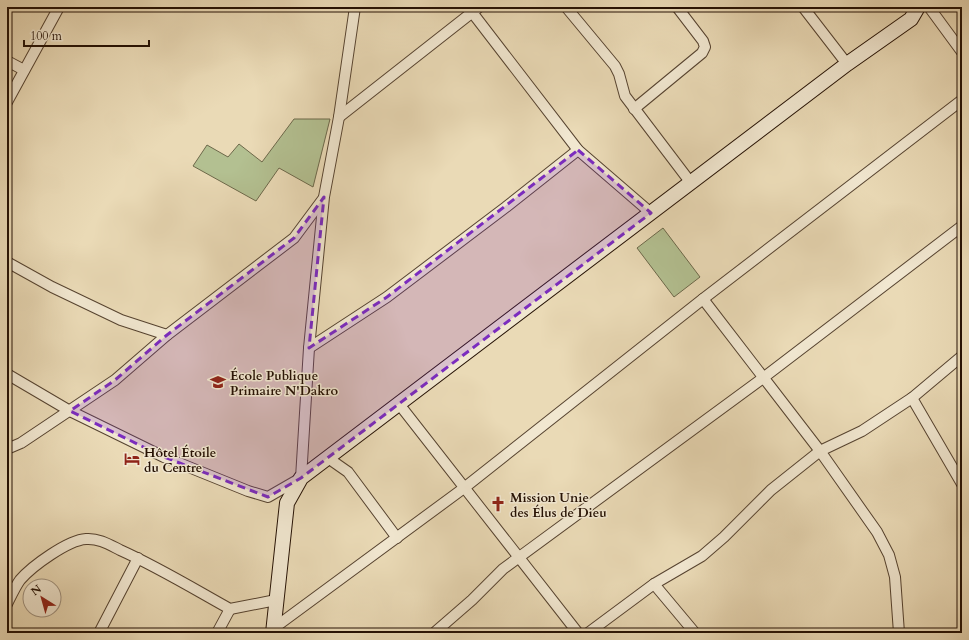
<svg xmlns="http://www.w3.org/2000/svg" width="969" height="640" viewBox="0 0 969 640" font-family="Cardo,serif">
<rect width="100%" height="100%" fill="#eadab6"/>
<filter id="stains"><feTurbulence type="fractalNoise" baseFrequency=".005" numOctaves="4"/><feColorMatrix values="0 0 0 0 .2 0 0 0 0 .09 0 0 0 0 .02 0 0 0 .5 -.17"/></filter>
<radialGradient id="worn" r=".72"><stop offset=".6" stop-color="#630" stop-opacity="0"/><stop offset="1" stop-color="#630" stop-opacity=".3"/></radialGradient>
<g fill="#b3c091" stroke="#6c684a">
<path d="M294,119H330L313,187L279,168L256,201L193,166L207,145L228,157L239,144L262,162Z"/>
<path d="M663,228L700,277L674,297L637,248Z"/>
</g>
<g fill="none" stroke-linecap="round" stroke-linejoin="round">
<defs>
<g id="street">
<path d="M468,7L578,150L651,213"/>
<path d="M566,7L615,66L619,74L625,96L691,183"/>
<path d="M803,7L847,64"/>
<path d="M929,7L962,52"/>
<path d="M7,61L24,70"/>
<path d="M7,102L59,7"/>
<path d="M634,109L702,53L705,47L703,41L677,7"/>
<path d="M339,117L479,7"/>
<path d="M7,262L52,287L121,320L167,335"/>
<path d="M703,299L820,451L877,532L889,555L895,577L899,633"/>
<path d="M309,348L387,297L506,207L578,150"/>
<path d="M7,374L70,411L164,457L248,491L268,497L301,478L309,348L324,197L339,117L355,7"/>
<path d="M912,398L962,484"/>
<path d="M399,404L578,633"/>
<path d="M7,449L21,443L115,380L167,335L294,238L323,199"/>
<path d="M328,458L348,472L397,538"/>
<path d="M654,584L695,633"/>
<path d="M7,604C11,596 15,587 20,580C32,566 68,540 86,539C99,538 110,545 120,550C158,567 194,589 230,609L276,600"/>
<path d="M274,628L464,488L703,299L962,100"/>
<path d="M99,633L138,558"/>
<path d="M217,633L230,609"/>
<path d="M434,633L472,600L503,569L763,378L962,226"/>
<path d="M588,633L654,584L702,556L724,537L771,490L820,451L862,431L912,398L962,356"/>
</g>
<path id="secondary" d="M273,633L287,503L301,478L847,64L911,19L918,7"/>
</defs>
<use href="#street" stroke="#564330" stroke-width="12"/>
<use href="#secondary" stroke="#251104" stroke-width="16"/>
<use href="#street" stroke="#f1e7d0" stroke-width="10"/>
<use href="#secondary" stroke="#f1e7d0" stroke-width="14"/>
</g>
<path fill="#7b2cbf" fill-opacity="0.2" stroke="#7b2cbf" stroke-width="3" stroke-dasharray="8 5" stroke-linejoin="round" d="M578,150L651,213L301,478L268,497L164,457L70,411L115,380L167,335L294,238L324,197L309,348L387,297Z"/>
<defs>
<symbol id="school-bare" viewBox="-9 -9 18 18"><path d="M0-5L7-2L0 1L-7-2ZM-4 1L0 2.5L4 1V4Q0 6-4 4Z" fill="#8f2418" stroke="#f1e7d0" stroke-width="2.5" paint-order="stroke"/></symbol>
<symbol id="hotel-bare" viewBox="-9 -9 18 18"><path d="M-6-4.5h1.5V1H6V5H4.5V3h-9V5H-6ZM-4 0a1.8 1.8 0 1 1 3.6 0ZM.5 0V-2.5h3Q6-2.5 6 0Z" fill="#8f2418" stroke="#f1e7d0" stroke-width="2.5" paint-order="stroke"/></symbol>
<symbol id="church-bare" viewBox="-9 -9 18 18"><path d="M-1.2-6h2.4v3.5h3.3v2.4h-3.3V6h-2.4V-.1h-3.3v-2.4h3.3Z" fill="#8f2418" stroke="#f1e7d0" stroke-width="2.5" paint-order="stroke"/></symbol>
</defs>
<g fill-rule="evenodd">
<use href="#school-bare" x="207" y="371" width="22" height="22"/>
<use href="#hotel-bare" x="121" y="448" width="22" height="22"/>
<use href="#church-bare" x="487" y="493" width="22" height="22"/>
</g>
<g text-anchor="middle" stroke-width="3" stroke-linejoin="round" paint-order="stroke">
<g font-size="13" font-weight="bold" fill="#251104" stroke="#f1e7d0" text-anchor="start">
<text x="230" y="380">École Publique<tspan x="230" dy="15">Primaire N'Dakro</tspan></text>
<text x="144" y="457">Hôtel Étoile<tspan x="144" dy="15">du Centre</tspan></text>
<text x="510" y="502">Mission Unie<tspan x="510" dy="15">des Élus de Dieu</tspan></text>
</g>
</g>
<rect width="969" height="640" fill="none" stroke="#eadab6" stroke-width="24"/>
<rect x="8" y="8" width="953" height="624" fill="none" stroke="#251104" stroke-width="2"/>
<rect x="12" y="12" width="945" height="616" fill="none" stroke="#251104"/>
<g transform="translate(42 598) rotate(323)"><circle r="19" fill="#f1e7d0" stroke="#9f917e"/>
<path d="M0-3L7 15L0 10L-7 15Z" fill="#8f2418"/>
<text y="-6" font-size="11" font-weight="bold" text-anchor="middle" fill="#251104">N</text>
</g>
<path d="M24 40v6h125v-6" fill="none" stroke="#251104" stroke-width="2"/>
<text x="30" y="40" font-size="12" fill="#251104" stroke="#f1e7d0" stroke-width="3" paint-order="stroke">100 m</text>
<rect width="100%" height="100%" filter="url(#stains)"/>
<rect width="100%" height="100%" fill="url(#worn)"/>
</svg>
